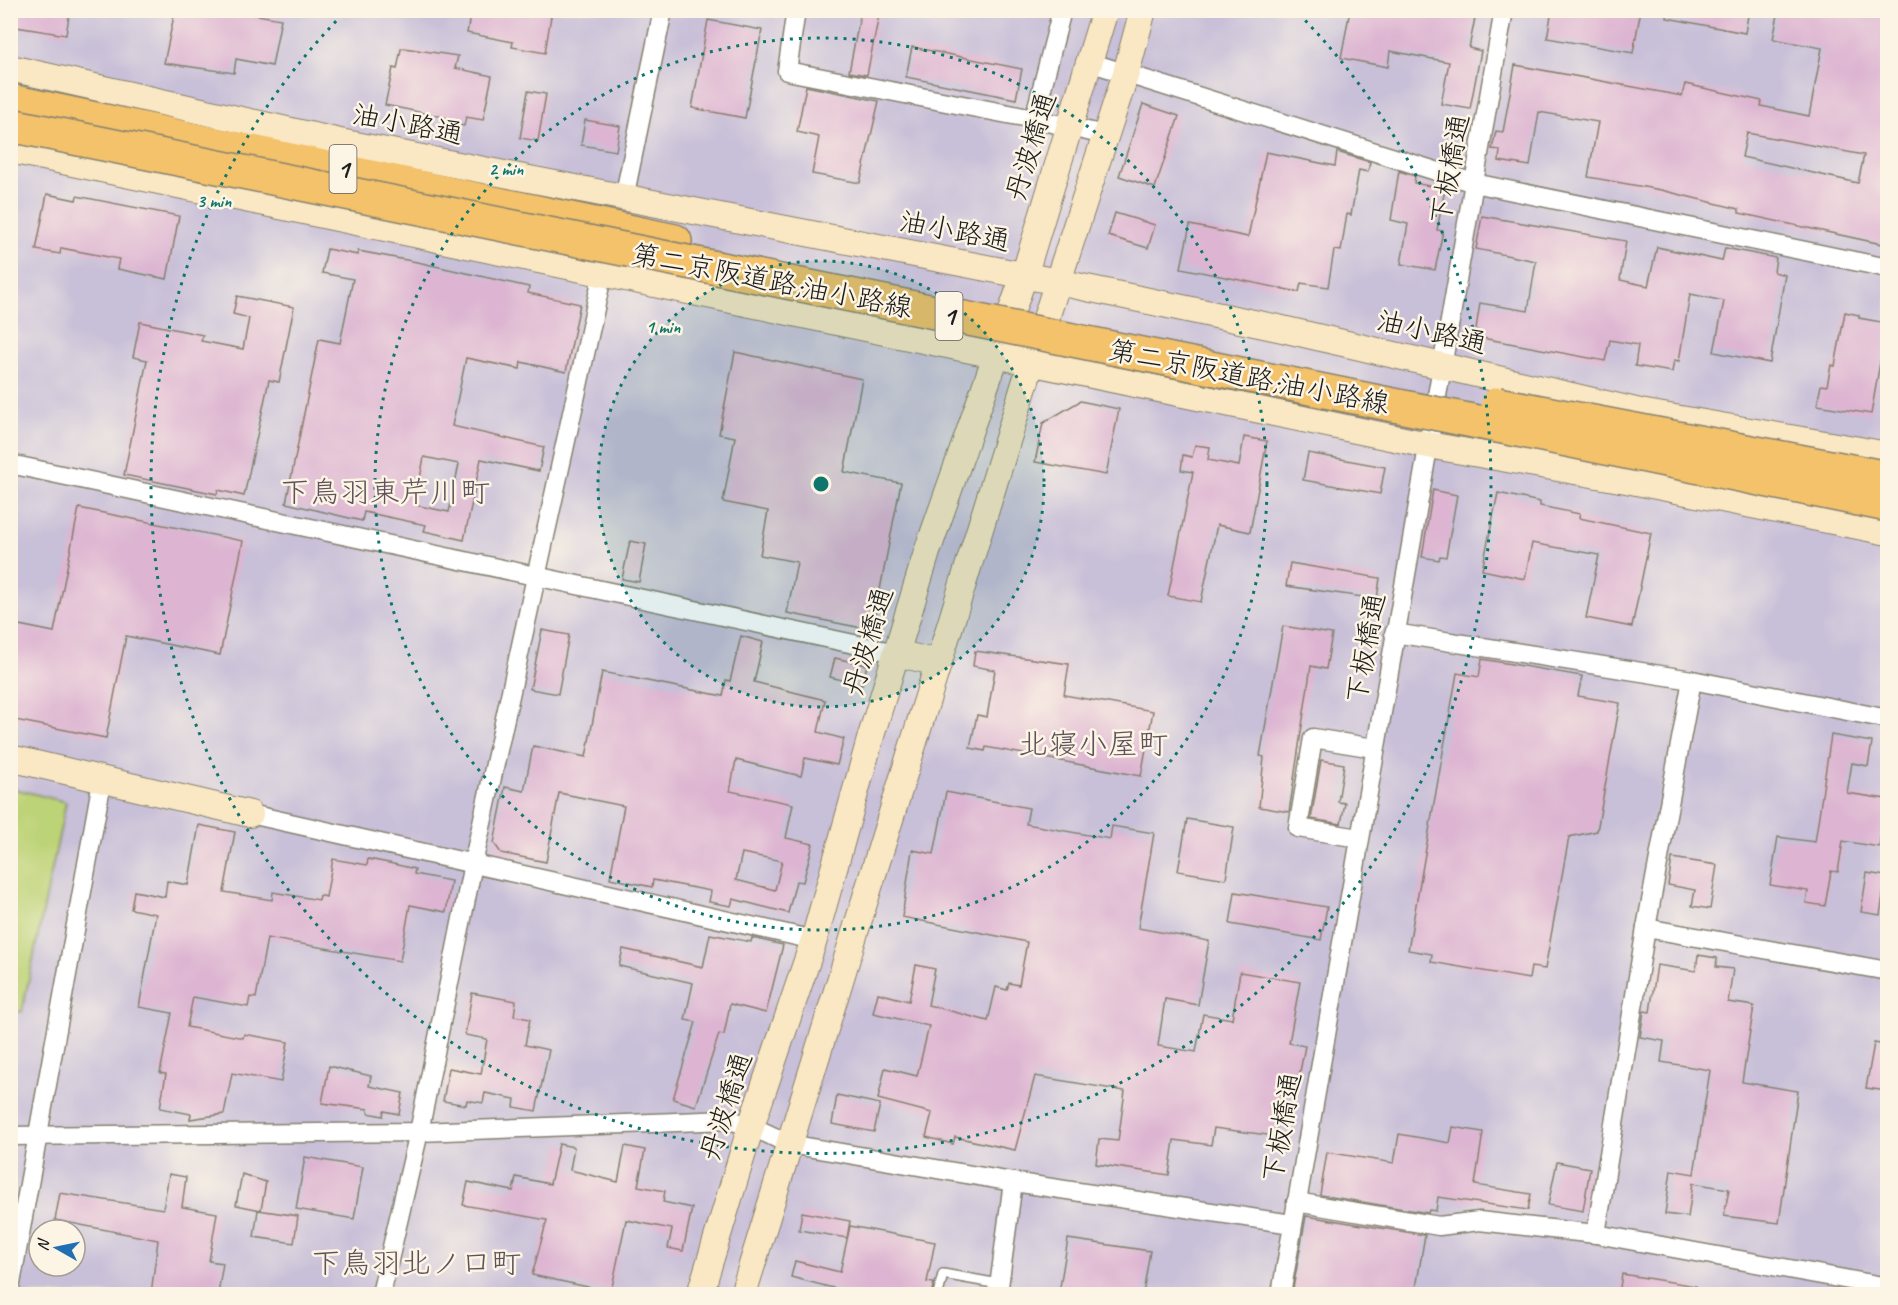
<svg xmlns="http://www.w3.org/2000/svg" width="1898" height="1305" viewBox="0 0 1898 1305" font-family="Caveat,'Klee One',sans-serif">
<rect width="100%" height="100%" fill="#fcf5e5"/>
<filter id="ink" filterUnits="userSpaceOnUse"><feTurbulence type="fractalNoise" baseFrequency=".0167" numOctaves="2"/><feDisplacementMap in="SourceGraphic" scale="12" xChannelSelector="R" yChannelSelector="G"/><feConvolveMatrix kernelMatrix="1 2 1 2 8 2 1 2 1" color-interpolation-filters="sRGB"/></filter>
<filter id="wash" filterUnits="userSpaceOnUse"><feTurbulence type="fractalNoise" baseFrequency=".008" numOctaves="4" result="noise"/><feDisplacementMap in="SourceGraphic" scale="24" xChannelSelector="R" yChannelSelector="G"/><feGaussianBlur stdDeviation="1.35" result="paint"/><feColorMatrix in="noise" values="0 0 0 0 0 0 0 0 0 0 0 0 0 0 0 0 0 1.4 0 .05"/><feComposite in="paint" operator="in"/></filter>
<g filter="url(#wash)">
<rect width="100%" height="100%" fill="#eee5c5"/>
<path fill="#c8bfd8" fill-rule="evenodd" d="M10,11H1887V1294H11ZM39,1230H75V1266H39Z"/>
<path fill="#bdd377" stroke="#6c784a" stroke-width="1.5" d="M11,788L66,802L22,1012L10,1009Z"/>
<g id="blocks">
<g fill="#ddb5d2" fill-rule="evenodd">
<path d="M10,10H70L66,35L10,26Z"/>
<path d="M200,10H245V13L281,19L272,66L236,59L234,73L164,63L175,11L199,17Z"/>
<path d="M471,10H552L545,53L512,47L513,42L467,33Z"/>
<path d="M861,10H880L867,75L849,72Z"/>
<path d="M1350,10H1462L1476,13L1469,48L1481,51L1470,109L1441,104L1449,62L1390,51L1388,67L1341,58Z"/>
<path d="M1552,10H1616L1640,15L1633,53L1547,38Z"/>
<path d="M1668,10H1749L1745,33L1667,18Z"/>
<path d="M1779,10H1887V219L1882,244L1739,213V209L1661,190L1588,177L1598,122L1539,112L1530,166L1499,161L1500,150L1492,149L1496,131L1503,132L1515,65L1682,96L1685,84L1762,101L1761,106L1809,116L1822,48L1773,39ZM1747,133L1864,155L1858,183L1742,157Z"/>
<path d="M708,20L762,30L745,118L692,108Z"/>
<path d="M912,47L1022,69L1016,99L906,77Z"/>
<path d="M404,48L458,56L455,68L492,76L483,120L466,117L464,126L447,123L448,118L385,105L393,68L397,69L401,49Z"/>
<path d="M806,86L879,101L860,183L812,174L819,137L797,132Z"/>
<path d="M528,91L546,94L538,141L520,138Z"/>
<path d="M1143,104L1179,116L1155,188L1119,176Z"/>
<path d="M585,120L620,126L616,151L581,145Z"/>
<path d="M1266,152L1335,166L1337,152L1370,162L1368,172L1359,170L1351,215L1347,214L1341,251L1334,250L1328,287L1301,283L1299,292L1181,268L1190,225L1248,237Z"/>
<path d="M1399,171L1415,176L1414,183L1445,189L1437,230L1443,231L1435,270L1401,264L1408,224L1391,220Z"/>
<path d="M47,194L76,200L77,196L179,216L167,279L117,269L119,259L61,248L60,254L36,250Z"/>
<path d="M1115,213L1155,225L1148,248L1108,236Z"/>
<path d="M1482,216L1626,241L1620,280L1648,286L1657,247L1722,261L1725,248L1776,258L1774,272L1785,275L1770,363L1714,352L1724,301L1690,294L1679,361L1674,360L1672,372L1635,366L1638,345L1610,340L1605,361L1482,338L1476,329L1480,303L1528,311L1536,261L1476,249Z"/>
<path d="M327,249L358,255V251L417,262L529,287L528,293L580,304L566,372L521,362L520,369L466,358L452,426L544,447L539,471L481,459L464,540L424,531L426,525L364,512L362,521L286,503L319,339L340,343L353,279L322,273ZM424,457L459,464L449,512L415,505Z"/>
<path d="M237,296L294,307L279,382L269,380L244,496L218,490L217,494L124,475L147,360L133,357L140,322L203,335L201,341L243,349L249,318L233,314Z"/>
<path d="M1845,312L1859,315V318L1887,323L1871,414L1817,405L1821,385L1827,386L1831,365L1835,366Z"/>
<path d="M735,352L862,379L844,472L901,483L872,630L787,613L797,562L760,555L768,511L723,502L735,437L719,434Z"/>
<path d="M1080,401L1119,409L1106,475L1035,462L1043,423Z"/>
<path d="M1244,437L1267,441L1250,532L1217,525L1201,602L1168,596L1193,472L1181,470L1183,455L1192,457L1195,445L1210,447L1208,460L1239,466Z"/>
<path d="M1308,453L1385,467L1380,494L1303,480Z"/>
<path d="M1433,490L1457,495L1446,557L1440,556L1439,560L1422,557Z"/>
<path d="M1498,493L1540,502V506L1580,514L1579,518L1651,533L1632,627L1586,618L1599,555L1532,543L1525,579L1482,570Z"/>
<path d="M79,508L243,541L220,655L126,636L106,738L10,719V668L19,625L54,632Z"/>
<path d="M630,541L646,544L639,582L622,579Z"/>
<path d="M1290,563L1380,578L1377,599L1286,586Z"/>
<path d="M1283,626L1332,634L1326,669L1311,666L1289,812L1259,807L1264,757L1260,756Z"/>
<path d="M542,630L569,635L558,694L530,689Z"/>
<path d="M741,636L763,642L754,682L825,700L818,732L844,739L837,765L805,758L801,776L736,760L730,791L793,804L786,838L813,844L803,882L796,881L788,913L733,899L731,906L709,902L711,891L653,880L652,887L610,878L624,806L559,793L546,862L501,853L494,843L505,787L524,791L533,746L586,757L602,672L723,696L726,680L730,681ZM742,853L782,861L775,890L736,880Z"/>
<path d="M975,651L1069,664L1064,695L1153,711L1141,776L986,747L985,751L970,748L977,715L987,717L995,670L973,666Z"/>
<path d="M835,658L867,665L862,685L830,677Z"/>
<path d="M1482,659L1582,676L1578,696L1620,703L1597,831L1569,837L1545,969L1531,967L1529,979L1431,962L1432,954L1408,950L1457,673L1479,677Z"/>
<path d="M1831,735L1872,742L1868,766L1852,763L1847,793L1886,799L1879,847L1843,841L1838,872L1831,871L1825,906L1806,903L1808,891L1770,885L1778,837L1815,842Z"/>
<path d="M1321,760L1344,764L1338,802L1345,803L1341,824L1311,819Z"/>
<path d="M946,792L1029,808L1026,824L1110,839L1112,826L1154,833L1138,928L1209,941L1198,1005L1165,999L1158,1046L1196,1052L1203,1014L1232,1019L1240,972L1300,982L1289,1043L1305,1046L1296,1092L1282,1089L1275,1136L1214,1128L1211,1145L1174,1140L1169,1175L1096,1164L1099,1139L1118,1141L1125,1091L1035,1076L1015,1150L955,1137L953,1144L926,1137L932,1113L878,1099L885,1068L917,1076L929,1026L873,1013L878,993L909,1001L916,965L935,969L928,1005L988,1021L996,987L1007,990L1009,983L1019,985L1027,942L902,917L912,850L934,854Z"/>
<path d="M1187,819L1234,827L1226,879L1178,871Z"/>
<path d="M199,825L235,832L224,892L272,900L273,892L319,900L320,895L326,897L333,859L367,865L368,859L389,863L415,869L414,874L451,881L446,912L410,905L400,961L267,938L256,998L250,997L248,1007L193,997L187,1027L243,1038L244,1034L288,1042L281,1082L232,1073L224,1114L190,1119L191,1114L160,1108L166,1074L160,1073L172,1013L139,1007L156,914L131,909L134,891L165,897L167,881L188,885Z"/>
<path d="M1672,858L1717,865L1710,909L1692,906L1695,890L1668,885Z"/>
<path d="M1867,873L1886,876L1880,915L1861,912Z"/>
<path d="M1235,892L1327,907L1321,940L1230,924Z"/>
<path d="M710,934L751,942L752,938L783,945L766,1013L730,1004L724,1035L719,1034L696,1106L673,1099L696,1022L685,1020L693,983L619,966L623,949L703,967Z"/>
<path d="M1698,955L1717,958L1716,967L1733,969L1728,1002L1754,1006L1742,1082L1798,1091L1779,1223L1724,1216L1729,1189L1693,1183L1688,1217L1665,1214L1671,1170L1694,1174L1710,1070L1661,1062L1664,1041L1640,1037L1644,1011L1650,1012L1657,965L1696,971Z"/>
<path d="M472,993L516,1001L514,1016L530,1019L525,1045L549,1050L536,1111L514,1107L515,1099L485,1093L483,1103L467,1100L466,1105L443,1101L449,1068L481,1074L487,1039L465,1035Z"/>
<path d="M1874,1043L1887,1045V1091L1866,1088Z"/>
<path d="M329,1066L371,1076L369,1086L403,1093L399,1114L384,1111L383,1116L368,1113V1109L322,1103Z"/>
<path d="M837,1095L880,1104L874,1132L832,1124Z"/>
<path d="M1453,1127L1483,1132L1475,1185L1531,1194L1528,1210L1438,1197L1436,1211L1429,1210L1428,1213L1320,1195L1327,1152L1394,1163L1399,1134L1450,1143Z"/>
<path d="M559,1144L574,1147L570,1170L618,1182L625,1146L645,1150L638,1186L665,1191L663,1202L692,1208L683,1251L668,1248L672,1229L626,1220L611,1292L532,1275L547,1220L463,1205L468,1182L513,1191L516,1177L550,1184Z"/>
<path d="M305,1157L363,1167L354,1219L296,1209Z"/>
<path d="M1557,1162L1590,1168L1583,1211L1548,1205Z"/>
<path d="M169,1174L186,1177L182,1207L217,1213L209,1261L223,1263L218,1294H151L158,1240L55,1220L60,1193L163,1209Z"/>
<path d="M242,1174L266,1182L261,1210L236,1205Z"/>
<path d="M258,1210L298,1216L294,1243L254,1237Z"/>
<path d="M802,1212L850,1221L847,1238L799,1230Z"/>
<path d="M1306,1216L1425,1235L1415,1294H1292Z"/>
<path d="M850,1226L935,1242L927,1282L934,1283L931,1294H836L837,1289L791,1277L795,1261L840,1272Z"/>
<path d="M1068,1239L1150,1251L1143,1294L1059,1293Z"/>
<path d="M1622,1274L1696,1286L1695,1294H1619Z"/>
</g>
</g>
</g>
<g filter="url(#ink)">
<use href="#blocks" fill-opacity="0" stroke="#858070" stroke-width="1.5"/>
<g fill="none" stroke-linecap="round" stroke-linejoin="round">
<defs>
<path id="lane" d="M938,1294L943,1274L999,1284"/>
<g id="street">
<path d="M796,10L787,71L1034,119L1105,135"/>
<path d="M1089,62L1474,183L1888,268"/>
<path d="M1034,119L1062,10"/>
<path d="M624,198L663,10"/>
<path d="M10,464L896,653"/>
<path d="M1394,633L1692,680L1888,719"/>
<path d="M250,814L814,940"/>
<path d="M1359,838L1298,828L1313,738L1374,748"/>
<path d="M1646,928L1888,971"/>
<path d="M10,1136L419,1132L729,1120L751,1126L789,1144L1013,1182L1292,1224"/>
<path d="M1296,1202L1439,1226L1479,1221L1596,1234L1888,1287"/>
<path d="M1596,1234L1646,928L1692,680"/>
<path d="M10,1289L102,781"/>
<path d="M381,1294L419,1132L473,864L603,272"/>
<path d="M998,1294L1013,1182"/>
<path d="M1281,1294L1504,10"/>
</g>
<g id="secondary">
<path d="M10,68L340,142L1058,282L1278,328L1640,412L1888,455"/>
<path d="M10,150L1428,445L1626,480L1888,532"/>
<path d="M896,653L938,663"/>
<path d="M10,758L250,814"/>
<path d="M700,1294L751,1126L814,940L871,736L927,552L1024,276L1105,10"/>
<path d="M743,1294L1031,364L1126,73L1143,10"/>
</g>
<path id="highway" d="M10,101L675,241"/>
</defs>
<use href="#lane" stroke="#858070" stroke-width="12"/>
<use href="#street" stroke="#858070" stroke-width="21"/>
<use href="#secondary" stroke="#858070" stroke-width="28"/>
<use href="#highway" stroke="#858070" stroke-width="36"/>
<use href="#lane" stroke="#fff" stroke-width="9"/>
<use href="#street" stroke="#fff" stroke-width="18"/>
<use href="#secondary" stroke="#fae7c3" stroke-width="26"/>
<use href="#highway" stroke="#f3c26a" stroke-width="33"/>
<defs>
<g id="highway-bridge">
<path d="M10,125L1888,505"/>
<path d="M1498,404L1888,478"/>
</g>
</defs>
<use href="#highway-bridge" stroke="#858070" stroke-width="36" stroke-linecap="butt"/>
<use href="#highway-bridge" stroke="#f3c26a" stroke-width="33"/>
</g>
</g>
<circle cx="821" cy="484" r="223" fill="#0f766e" fill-opacity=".12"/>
<g fill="none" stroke="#0f766e" stroke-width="3" stroke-dasharray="3 6">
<circle cx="821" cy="484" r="223"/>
<circle cx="821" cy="484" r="446"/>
<path d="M1299 14A670 670 0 1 1 343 14"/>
</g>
<g text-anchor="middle" stroke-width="5" stroke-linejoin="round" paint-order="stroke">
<g fill="#fcf5e5" stroke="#5f5d58" stroke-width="1.5">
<rect x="329.5" y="145" width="27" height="48" rx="4.5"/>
<rect x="935.5" y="292" width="27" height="48" rx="4.5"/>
</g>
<g font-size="27" font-weight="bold" fill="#1c1c1c">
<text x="343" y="178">1</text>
<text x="949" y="325">1</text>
</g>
<g font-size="28" fill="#1c1c1c" stroke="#fcf5e5">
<text transform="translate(408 123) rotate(11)" y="10">油小路通</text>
<text transform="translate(1030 146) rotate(-73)" y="10">丹波橋通</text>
<text transform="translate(1449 169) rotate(-80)" y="10">下板橋通</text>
<text transform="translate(955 230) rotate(11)" y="10">油小路通</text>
<text transform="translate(772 280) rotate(11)" y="10">第二京阪道路;油小路線</text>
<text transform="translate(1432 331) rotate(13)" y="10">油小路通</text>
<text transform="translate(1249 376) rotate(11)" y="10">第二京阪道路;油小路線</text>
<text transform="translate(867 641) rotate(-73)" y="10">丹波橋通</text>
<text transform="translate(1365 648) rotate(-80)" y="10">下板橋通</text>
<text transform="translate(725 1106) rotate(-72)" y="10">丹波橋通</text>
<text transform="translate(1281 1127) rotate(-80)" y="10">下板橋通</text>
</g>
<g font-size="30" fill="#60525c" stroke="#fcf5e5">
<text x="385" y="502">下鳥羽東芹川町</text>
<text x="1093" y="754">北寝小屋町</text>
<text x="416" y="1273">下鳥羽北ノ口町</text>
</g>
</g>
<circle cx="821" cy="484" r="9" fill="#0f766e" stroke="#fcf5e5" stroke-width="3"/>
<g font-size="18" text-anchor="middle" font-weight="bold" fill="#0f766e" stroke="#fcf5e5" stroke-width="5" stroke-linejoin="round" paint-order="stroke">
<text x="506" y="175">2 min</text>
<text x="214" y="207">3 min</text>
<text x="663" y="333">1 min</text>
</g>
<rect width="1898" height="1305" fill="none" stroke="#fcf5e5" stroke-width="36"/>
<g transform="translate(57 1248) rotate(279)"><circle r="28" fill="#fcf5e5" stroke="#a29e95" stroke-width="1.5"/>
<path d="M0-4.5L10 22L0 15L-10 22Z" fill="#1f6fb2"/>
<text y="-9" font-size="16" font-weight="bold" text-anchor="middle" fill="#1c1c1c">N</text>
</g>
</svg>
